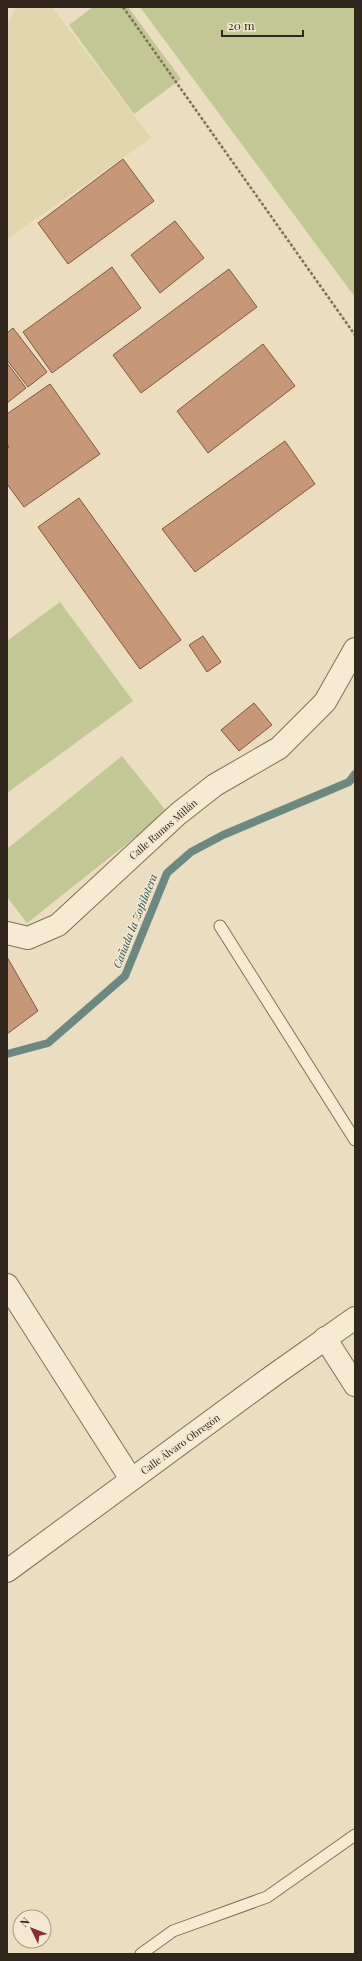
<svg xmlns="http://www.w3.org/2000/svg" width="362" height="1961" viewBox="0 0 362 1961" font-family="'Playfair Display',serif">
<rect width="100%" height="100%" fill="#eaddc0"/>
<path fill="#dfd6ae" d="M16,7H52L151,138L7,239V26Z"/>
<g fill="#c2c795">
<path d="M93,7H128L181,79L134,114L69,25Z"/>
<path d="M140,7H355V297Z"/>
<path d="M60,602L133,701L7,793V641Z"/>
<path d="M122,756L167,812L27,923L7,897V849Z"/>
</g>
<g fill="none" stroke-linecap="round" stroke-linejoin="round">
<path stroke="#6b8981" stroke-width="8" d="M7,1054L48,1043L125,976L167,873L191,852L223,835L349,782L355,774"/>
</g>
<g fill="#c69778" stroke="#7f5841">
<path d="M123,159L154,201L68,264L38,223Z"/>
<path d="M175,221L204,258L160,293L131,255Z"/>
<path d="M112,267L141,308L52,373L23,332Z"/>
<path d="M229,269L257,307L141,393L113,355Z"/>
<path d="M13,328L47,372L28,387L7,360V333Z"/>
<path d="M263,344L295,386L208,453L177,411Z"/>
<path d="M7,363L26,388L7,403Z"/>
<path d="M50,384L100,454L24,507L7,484V448L9,447L7,444V414Z"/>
<path d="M285,441L315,484L195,572L162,529Z"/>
<path d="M79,498L181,640L140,669L38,527Z"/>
<path d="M203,636L221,662L207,672L189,645Z"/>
<path d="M254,703L272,725L239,751L221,730Z"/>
<path d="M7,957L38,1011L7,1034Z"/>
</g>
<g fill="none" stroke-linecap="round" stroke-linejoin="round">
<defs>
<g id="lane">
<path d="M220,926L355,1140"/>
<path d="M141,1954L173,1931L267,1897L355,1835"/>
</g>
<g id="street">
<path d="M7,933L28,938L58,925L178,814L215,785L279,748L325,702L355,649"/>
<path d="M7,1285L131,1479"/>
<path d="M325,1338L355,1385"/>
<path d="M7,1571L274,1375L355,1318"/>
</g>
</defs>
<use href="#lane" stroke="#826e59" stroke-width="13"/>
<use href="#street" stroke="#826e59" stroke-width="24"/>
<path stroke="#826e59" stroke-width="2.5" stroke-dasharray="3 2" stroke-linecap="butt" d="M123,7L355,335"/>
<use href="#lane" stroke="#f6ead2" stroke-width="11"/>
<use href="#street" stroke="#f6ead2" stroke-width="22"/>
</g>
<g text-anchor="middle" stroke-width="3" stroke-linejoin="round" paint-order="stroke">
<g font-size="10" fill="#32271d" stroke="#f2e7cf">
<text transform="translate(163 829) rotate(-41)" y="4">Calle Ramos Millán</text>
<text transform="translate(180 1444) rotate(-36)" y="4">Calle Álvaro Obregón</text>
</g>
<g font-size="11" font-style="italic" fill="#2d514e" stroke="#f2e7cf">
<text transform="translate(135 921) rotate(-68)" y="4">Cañada la Zopilotera</text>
</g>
</g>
<rect width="362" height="1961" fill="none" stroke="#32271d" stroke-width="16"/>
<g transform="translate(32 1929) rotate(313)"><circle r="19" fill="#f2e7cf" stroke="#a59a88"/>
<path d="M0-3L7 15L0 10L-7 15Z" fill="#8c2e31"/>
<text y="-6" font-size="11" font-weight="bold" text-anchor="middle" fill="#32271d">N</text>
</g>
<path d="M222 30v6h81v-6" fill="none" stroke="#32271d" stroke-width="2"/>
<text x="228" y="30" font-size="12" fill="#32271d" stroke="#f2e7cf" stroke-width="3" paint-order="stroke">20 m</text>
</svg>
